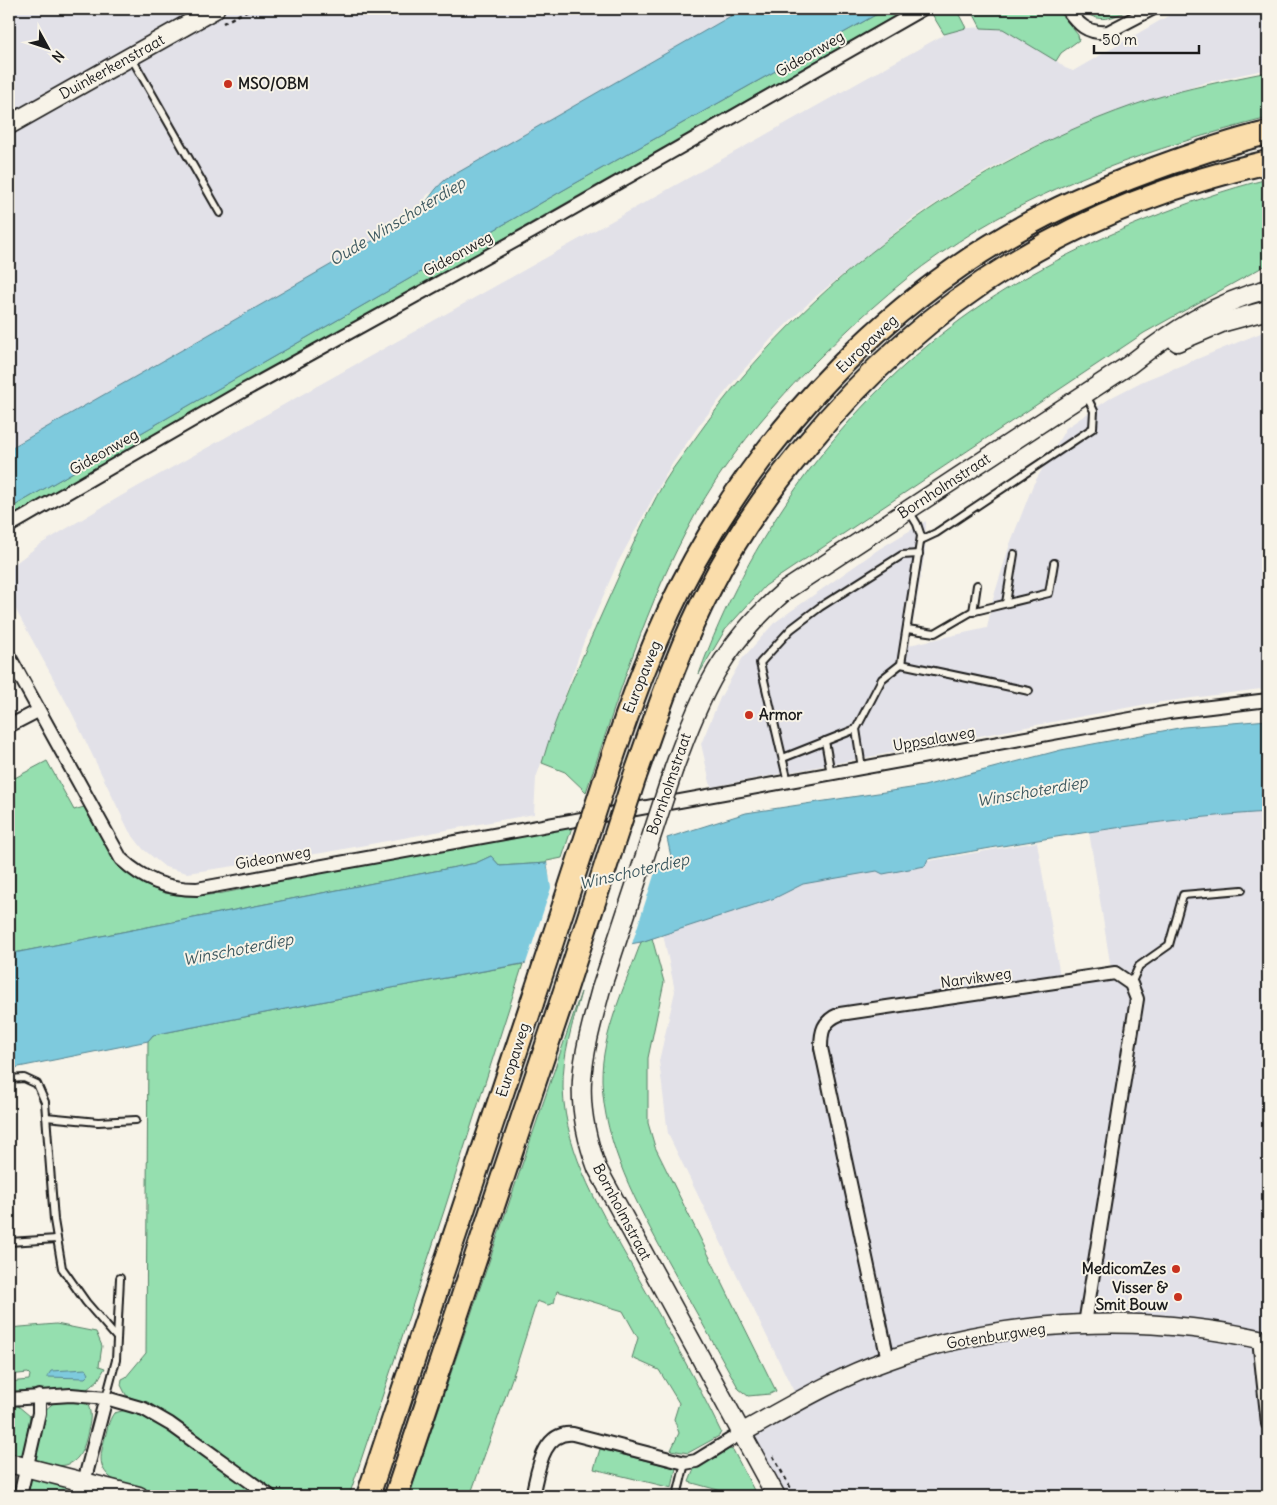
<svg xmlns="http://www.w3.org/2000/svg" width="1277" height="1505" viewBox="0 0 1277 1505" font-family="Delius,sans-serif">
<rect width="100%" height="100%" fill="#f7f3e8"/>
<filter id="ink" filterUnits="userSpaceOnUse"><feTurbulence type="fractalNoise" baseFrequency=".02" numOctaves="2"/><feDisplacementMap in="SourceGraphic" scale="10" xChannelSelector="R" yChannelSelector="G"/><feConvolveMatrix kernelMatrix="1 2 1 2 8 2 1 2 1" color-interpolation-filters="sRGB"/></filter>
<g filter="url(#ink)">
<g fill="#e2e1e8">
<path d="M9,9H753L427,195L414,220L9,449Z"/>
<path d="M1180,9H1268V69L1207,82L1100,118L1024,151L985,172L913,218L814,298L772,338L739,375L700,424L670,467L617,564L584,641L536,778L534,814L322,853L187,873L165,867L143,849L129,831L71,711L11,601L12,566L39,545L121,496L954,29L1000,26L1051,56L1065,68L1073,71Z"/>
<path d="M1268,330V688L1147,704L711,787L701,744L720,698L742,659L774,623L879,549L926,521L925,551L909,645L987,628L993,599L1010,544L1033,485L1066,428L1112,397L1143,381Z"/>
<path d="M1268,810V1496H778L741,1431L798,1400L668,1134L659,1061L675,991L659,915L803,883L1037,842L1061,982L1112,975L1089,832L1185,817Z"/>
</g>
<g fill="#95dfaf" stroke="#587e66">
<path d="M886,9H907L9,520V509L567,188Z"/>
<path d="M942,9H956L966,28L944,34L932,14Z"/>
<path d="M971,9H1057L1078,35L1079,40L1061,53L1056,61L1003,29L981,28Z"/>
<path d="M1082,9H1130C1113,18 1098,25 1082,9Z"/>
<path d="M1268,72V118C1155,147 1037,186 940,254C892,287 850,327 809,368C766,412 724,462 694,517C646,603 618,699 586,792L565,772L542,763C557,710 581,661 603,611C623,567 642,522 665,481C675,464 688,449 699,433C805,283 974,157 1149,100C1188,88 1228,80 1268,72Z"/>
<path d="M1268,179V264L1144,333L765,586L725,630L699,674C747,540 837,413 951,327C1010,282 1076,248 1145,220C1185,204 1226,189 1268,179Z"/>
<path d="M47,761L74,810L84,807C103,842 119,877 159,891C205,907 268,880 315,871C400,854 486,843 572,827L562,858L547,861V863L500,866L491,856L476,863L9,954V781Z"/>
<path d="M652,938L664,982L648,1058V1123L655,1147L776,1391L770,1394L748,1396L739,1389C715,1346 691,1303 667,1260C637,1204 604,1145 602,1080C601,1035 626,984 641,942Z"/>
<path d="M523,964L444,1211L349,1496H279L164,1414L126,1395L121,1385L122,1379L126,1377L146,1353L148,1041L153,1035L402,986Z"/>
<path d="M581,992C573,1023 562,1055 563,1088C565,1156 603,1214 635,1272C665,1325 695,1378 721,1432L719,1436L688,1453L671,1450L679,1433L674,1419L679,1403L659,1370L632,1358L638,1338L623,1311L557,1291L554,1303L548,1305L537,1301L516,1367L470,1496H409Z"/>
<path d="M56,1324L96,1332L102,1346L99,1366L105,1368L98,1380L86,1390L9,1394V1382L29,1380L30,1375L28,1373L9,1375V1328Z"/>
<path d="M58,1399L83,1401L88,1405C92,1414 90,1422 88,1431C80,1470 65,1469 32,1462L44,1411Z"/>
<path d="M9,1403L18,1406L30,1416L23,1461L9,1458Z"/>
<path d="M126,1410C161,1417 228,1474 259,1496C225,1496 120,1504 103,1468C99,1459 102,1450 104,1441C107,1431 108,1421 114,1413Z"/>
<path d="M600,1449L676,1468L672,1488L594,1469Z"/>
<path d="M729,1449L733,1450L757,1496H740L689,1482L694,1469Z"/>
<path d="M28,1474L62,1484L66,1489L65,1496H23Z"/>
</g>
<g fill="#7ecadd" stroke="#578490">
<path d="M743,9H886L567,188L9,509V449L409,220C426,209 429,193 445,180Z"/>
<path d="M1268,720V812C1154,819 1041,839 928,859L925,866L883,874L877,871L803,884L775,898L641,942L402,986L153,1035L148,1041L9,1069V954L476,863L491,856L500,866L547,863L553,890L673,866L667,838L746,813L924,786L1061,750L1184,727Z"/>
<path d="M86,1369L89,1374L85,1378L47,1377L51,1371Z"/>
</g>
<path fill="#f7f3e8" d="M547,861L549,863L554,887L657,866L631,947L525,966L551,888Z"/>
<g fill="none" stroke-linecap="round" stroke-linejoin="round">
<defs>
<g id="lane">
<path d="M131,57L220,213"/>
<path d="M921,540L936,533L1093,428L1094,411L1086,395"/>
<path d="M1006,603L1014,554"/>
<path d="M973,612L977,585"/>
<path d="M907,629L935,633L971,612L1049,593L1054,563"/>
<path d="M901,664L1029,691"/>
<path d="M825,741L831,774"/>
<path d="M783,758L856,729"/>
<path d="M862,768L856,729L882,679L901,664L921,536L917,524L909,511"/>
<path d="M788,782L760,663L791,629L820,607L902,555L919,554"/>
<path d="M1131,984L1139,966L1169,945L1183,895L1242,890"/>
<path d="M9,1079L24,1078L37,1084L45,1102L54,1220L62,1268L86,1302L117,1338"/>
<path d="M46,1117L98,1122L136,1120"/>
<path d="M9,1242L57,1239"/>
<path d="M106,1398L116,1360L120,1278"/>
<path d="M677,1496L685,1463"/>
</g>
<g id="street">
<path d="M1067,9C1078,24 1087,34 1108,32L1152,9"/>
<path d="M9,526L243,391L533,231L922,9"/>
<path d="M9,656L121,859C144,880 166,889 197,889L1169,712L1268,700"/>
<path d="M9,726L38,711"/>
<path d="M1259,1339L1268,1424"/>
<path d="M888,1360L821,1048C821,1031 823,1021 840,1014L1115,973L1131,984L1137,999L1085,1324"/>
<path d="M106,1398L144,1409L170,1424L270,1496"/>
<path d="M9,1399L71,1395L106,1398L84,1482"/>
<path d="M20,1496L39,1413V1396"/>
<path d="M532,1496C538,1473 541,1431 573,1434L685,1463L696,1461L743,1432"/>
</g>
<g id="secondary">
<path d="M9,125L215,9"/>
<path d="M1177,342L1224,322L1268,310"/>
<path d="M674,768C701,693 723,644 786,590L1129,365C1171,332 1216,302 1268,289"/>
<path d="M601,989C582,1059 571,1097 597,1168L776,1496"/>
<path d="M743,1432C790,1406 836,1378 888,1360C1004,1318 1149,1313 1268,1341"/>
<path d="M9,1463L139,1496"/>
<path d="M77,1496L84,1482"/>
</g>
<g id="highway">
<path d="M635,776C658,711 679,647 711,586C736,536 769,490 805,447C928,296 1079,205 1268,162"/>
<path d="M604,783C629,707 656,630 695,560C772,422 890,298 1030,223C1075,199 1122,180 1170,163C1202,152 1235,140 1268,133"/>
<path d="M368,1496L532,1003"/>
<path d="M396,1496L563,997"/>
</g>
</defs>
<use href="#lane" stroke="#1c1c1c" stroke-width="10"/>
<use href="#street" stroke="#1c1c1c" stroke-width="16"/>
<use href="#secondary" stroke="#1c1c1c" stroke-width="21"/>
<use href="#highway" stroke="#1c1c1c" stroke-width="26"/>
<g stroke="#1c1c1c" stroke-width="2.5" stroke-dasharray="4 4" stroke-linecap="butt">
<path d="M223,23L250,9"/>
<path d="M773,1456L795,1496"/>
</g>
<use href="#lane" stroke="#f7f3e8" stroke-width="6"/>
<use href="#street" stroke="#f7f3e8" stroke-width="12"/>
<use href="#secondary" stroke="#f7f3e8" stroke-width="18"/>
<use href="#highway" stroke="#faddab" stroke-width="22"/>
<defs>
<path id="secondary-bridge" d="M601,989L674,768"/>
<g id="highway-bridge">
<path d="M563,997L635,776"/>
<path d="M532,1003L604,783"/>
</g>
</defs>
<use href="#secondary-bridge" stroke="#1c1c1c" stroke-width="21" stroke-linecap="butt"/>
<use href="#highway-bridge" stroke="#1c1c1c" stroke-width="26" stroke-linecap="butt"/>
<use href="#secondary-bridge" stroke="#f7f3e8" stroke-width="18"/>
<use href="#highway-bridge" stroke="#faddab" stroke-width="22"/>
</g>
</g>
<g fill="#c8321e" stroke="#f7f3e8" stroke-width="2">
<circle cx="228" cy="84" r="5"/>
<circle cx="749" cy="715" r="5"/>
<circle cx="1176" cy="1269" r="5"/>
<circle cx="1178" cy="1297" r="5"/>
</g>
<g text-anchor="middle" stroke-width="4" stroke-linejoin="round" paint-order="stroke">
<g font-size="15" fill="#1c1c1c" stroke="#f7f3e8">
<text transform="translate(810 54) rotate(-30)" y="5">Gideonweg</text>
<text transform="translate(112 67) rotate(-29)" y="5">Duinkerkenstraat</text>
<text transform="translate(458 254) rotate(-29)" y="5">Gideonweg</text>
<text transform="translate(867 344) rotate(-43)" y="5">Europaweg</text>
<text transform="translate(104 452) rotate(-30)" y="5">Gideonweg</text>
<text transform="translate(944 486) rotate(-33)" y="5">Bornholmstraat</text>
<text transform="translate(642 677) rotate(-68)" y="5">Europaweg</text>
<text transform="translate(934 739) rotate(-10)" y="5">Uppsalaweg</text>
<text transform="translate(669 784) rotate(-71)" y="5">Bornholmstraat</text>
<text transform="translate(273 858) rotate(-10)" y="5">Gideonweg</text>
<text transform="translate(976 978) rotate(-8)" y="5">Narvikweg</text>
<text transform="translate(513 1060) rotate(-72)" y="5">Europaweg</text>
<text transform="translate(622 1212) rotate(62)" y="5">Bornholmstraat</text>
<text transform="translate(996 1336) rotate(-9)" y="5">Gotenburgweg</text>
</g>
<g font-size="15" font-weight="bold" fill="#1c1c1c" stroke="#f7f3e8" text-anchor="start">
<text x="238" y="89">MSO/OBM</text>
<text x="759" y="720">Armor</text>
<text x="1166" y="1274" text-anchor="end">MedicomZes</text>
<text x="1168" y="1293" text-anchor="end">Visser &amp;<tspan x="1168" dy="17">Smit Bouw</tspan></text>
</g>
<g font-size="16" font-style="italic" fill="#3e5960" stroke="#f7f3e8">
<text transform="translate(397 221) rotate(-31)" y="6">Oude Winschoterdiep</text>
<text transform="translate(1032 791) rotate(-10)" y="6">Winschoterdiep</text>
<text transform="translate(634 871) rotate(-13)" y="6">Winschoterdiep</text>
<text transform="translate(238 949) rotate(-11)" y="6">Winschoterdiep</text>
</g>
</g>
<rect width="1277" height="1505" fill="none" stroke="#f7f3e8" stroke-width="30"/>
<rect x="15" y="15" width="1247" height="1475" fill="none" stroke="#1c1c1c" stroke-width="2" filter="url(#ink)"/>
<g transform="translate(48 48) rotate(130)" stroke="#f7f3e8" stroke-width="4" paint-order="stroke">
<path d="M0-4L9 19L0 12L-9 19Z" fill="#1c1c1c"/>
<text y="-8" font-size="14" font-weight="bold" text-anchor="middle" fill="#1c1c1c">N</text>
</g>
<path d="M1094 45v8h105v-8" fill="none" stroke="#1c1c1c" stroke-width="2.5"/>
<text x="1102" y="45" font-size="15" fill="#1c1c1c" stroke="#f7f3e8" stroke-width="4" paint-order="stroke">50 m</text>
</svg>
